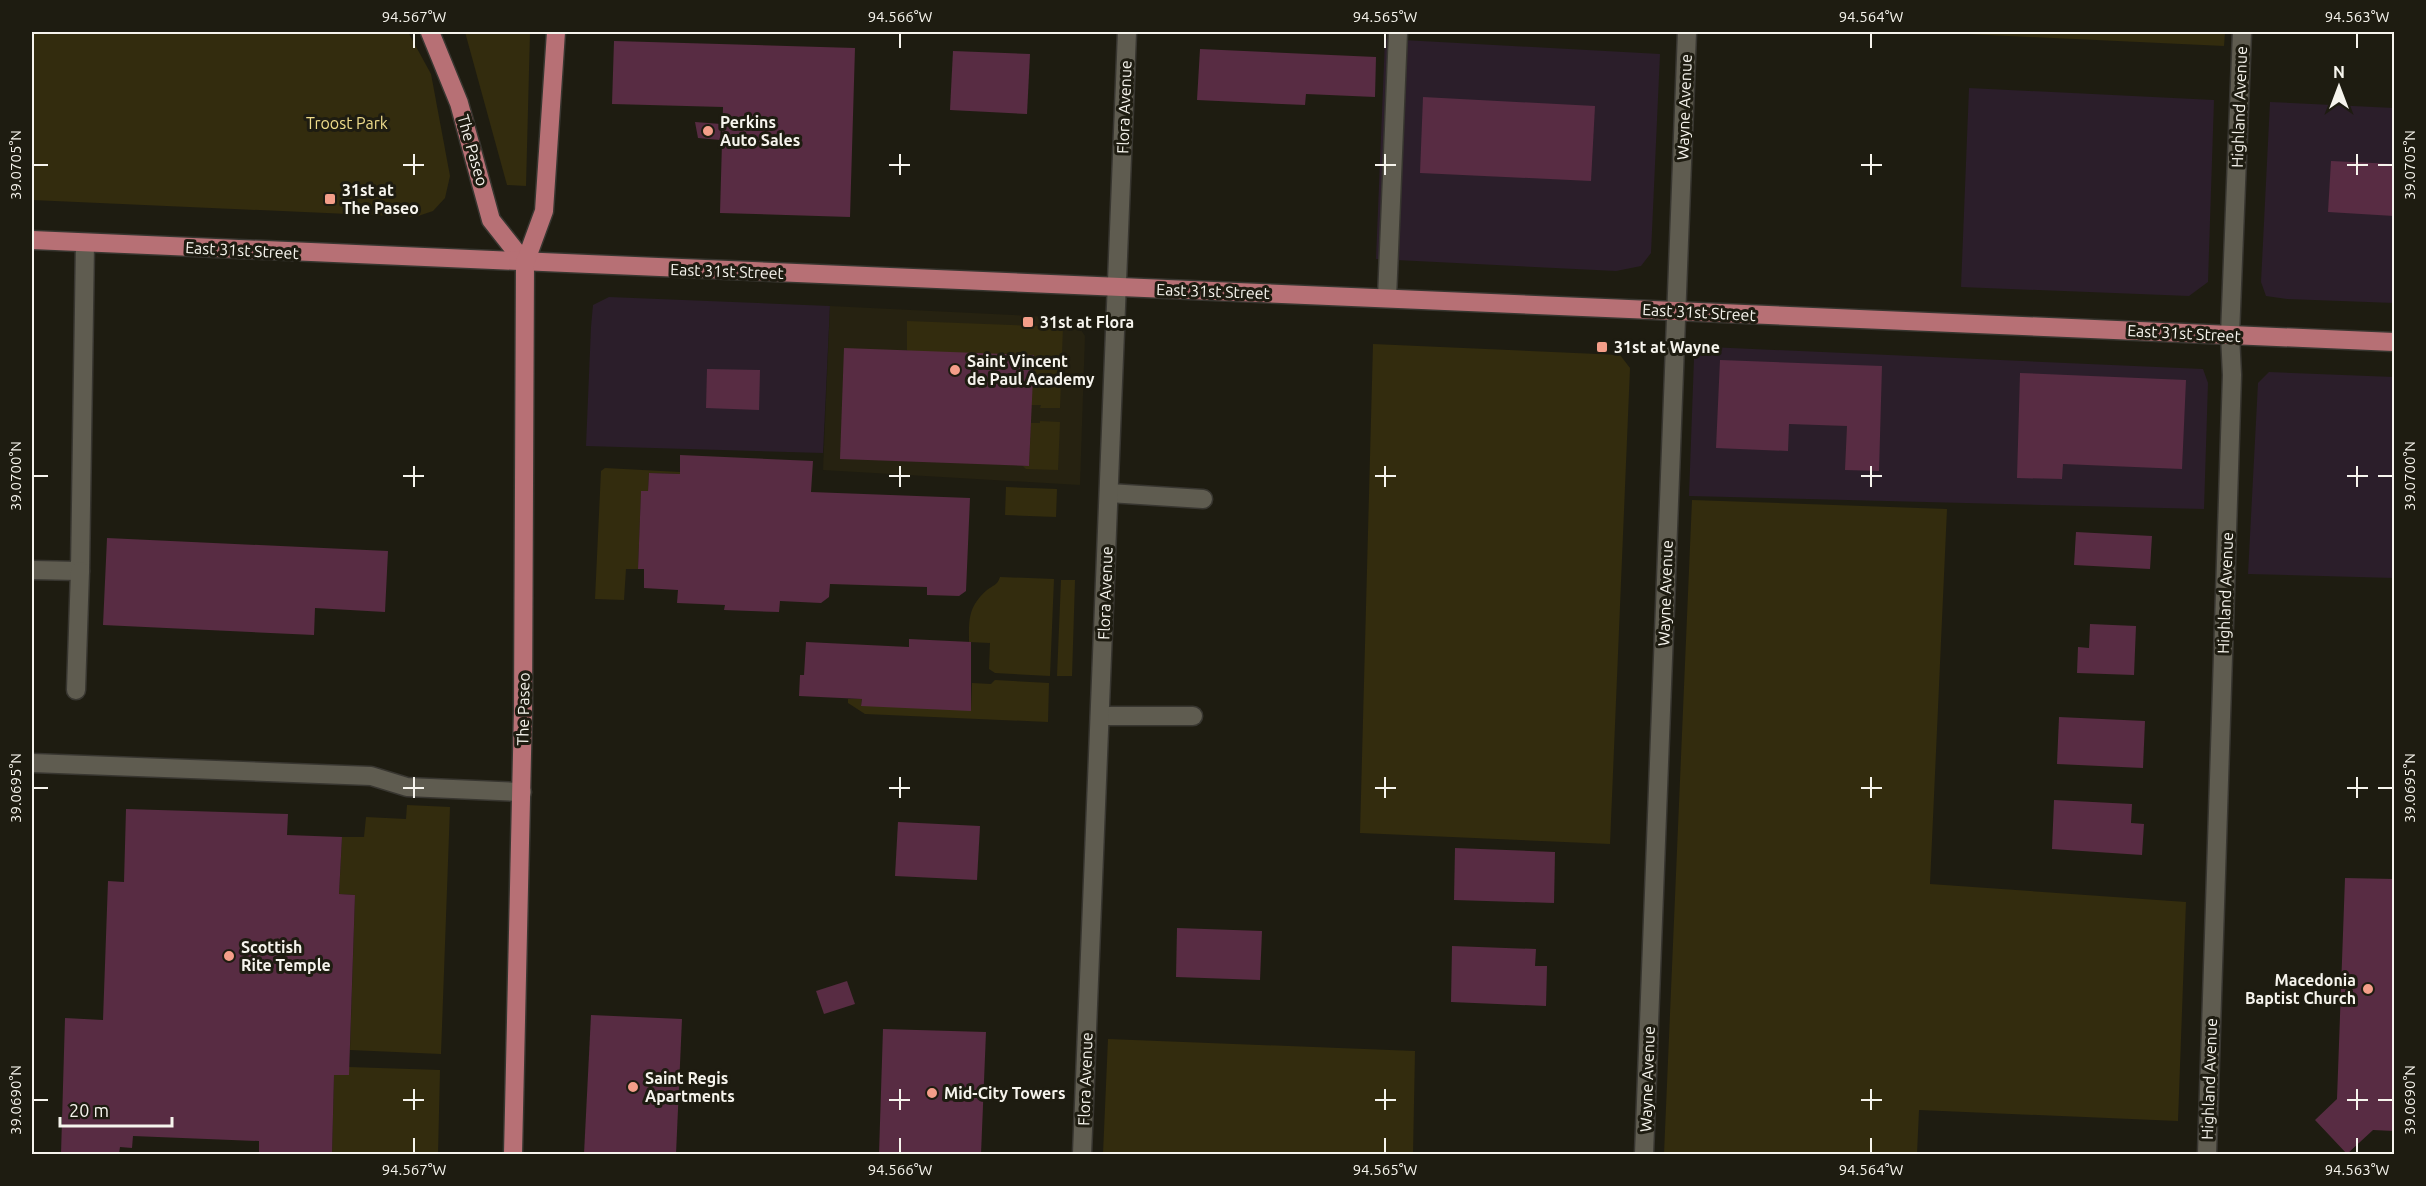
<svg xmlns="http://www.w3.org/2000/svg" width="2426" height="1186" viewBox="0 0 2426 1186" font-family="Ubuntu,sans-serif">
<rect width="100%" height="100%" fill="#1e1c11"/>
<g fill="#2b1e2a">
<path d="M1385,39L1660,54L1651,253L1641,266L1616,271L1376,259Z"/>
<path d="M1969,88L2214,100L2208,282L2189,296L1961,287Z"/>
<path d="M2270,102L2394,108V303L2287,299L2266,296L2261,282Z"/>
<path d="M609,297L830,306L823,453L586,446L591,327L593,305Z"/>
<path d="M1709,347L2203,369L2208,383L2204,509L1689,496L1694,358Z"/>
<path d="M2269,372L2394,377V578L2248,574L2258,383Z"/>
</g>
<path fill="#262211" d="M830,306L1073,318L1085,336L1080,485L823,470Z"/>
<g fill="#332c0e">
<path d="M32,32H408L431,74L450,176L445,198L433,211L415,217L32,200Z"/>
<path d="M465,32H530L526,186L507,185Z"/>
<path d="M1967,32H2225L2224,46L1967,34Z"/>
<path d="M907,321L1063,327L1060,408H1040L1041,405H1032L907,350Z"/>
<path d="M1373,344L1620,355L1630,368L1610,844L1360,833Z"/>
<path d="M1040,421L1060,422L1058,470L1026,469L1023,466H1029L1031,423H1040Z"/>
<path d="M605,468L680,472V474L649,473L648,491L641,492L638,569H626L624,600L595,599L601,471Z"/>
<path d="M1006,487L1057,489L1056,517L1005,515Z"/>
<path d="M1692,500L1947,509L1930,884L2186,902L2178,1121L1919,1110L1917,1154H1664Z"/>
<path d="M1000,577L1054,579L1050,676L995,673L989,669L990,643L969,642C969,619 968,607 987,590C993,585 997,586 1000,577Z"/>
<path d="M1061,580H1075L1072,676H1057Z"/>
<path d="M995,680L1049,683L1048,722L865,714L848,703V699H862L861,705L971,710L972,683L991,684Z"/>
<path d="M407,805L450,807L441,1054L350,1050L355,895L339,894L342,837H364L366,817L406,819Z"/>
<path d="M1108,1039L1415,1051L1413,1154H1103Z"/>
<path d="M349,1067L440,1070L438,1154H332L334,1075H348Z"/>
</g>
<g fill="#582c43">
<path d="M614,41L855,48L850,217L720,213L723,107L612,104Z"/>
<path d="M1200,49L1376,57L1375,97L1306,94L1305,105L1197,100Z"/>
<path d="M953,51L1030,54L1027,114L950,110Z"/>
<path d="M1423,97L1595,106L1591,181L1420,173Z"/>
<path d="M695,122L721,124L720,140L698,138Z"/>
<path d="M2331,161L2394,164V216L2328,212Z"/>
<path d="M844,348L1034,355L1029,466L840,459Z"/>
<path d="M1720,360L1882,366L1879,471L1845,470L1847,426L1789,424L1788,451L1716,448Z"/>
<path d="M707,369L760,370L759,410L706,408Z"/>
<path d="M2020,373L2186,380L2182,469L2063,464L2062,479L2017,478Z"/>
<path d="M680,455L813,461L811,492L970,498L966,591L959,596L927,595V587L830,584L829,597L821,603L780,601L779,612L724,610L725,605L677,603L678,590L644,588V569H638L641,491H648L649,473L680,474Z"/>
<path d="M2076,532L2152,536L2150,569L2074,565Z"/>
<path d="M107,538L388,551L385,612L315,608L314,635L103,625Z"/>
<path d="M2090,624L2136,626L2134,675L2077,673L2078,647L2089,648Z"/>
<path d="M909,639L971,642V711L861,706L862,699L799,696L800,675H804L806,642L909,647Z"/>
<path d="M2059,717L2145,721L2143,768L2057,764Z"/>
<path d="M2054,800L2132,804L2131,823L2144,824L2142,855L2052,849Z"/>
<path d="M126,809L288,814L287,835L342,837L339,894L355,895L349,1075H334L332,1154L259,1153V1141L133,1136L132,1148L120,1147L119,1154H61L65,1018L103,1020L108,881L124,882Z"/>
<path d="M898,822L980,826L977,880L895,876Z"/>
<path d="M1455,848L1555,852L1554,903L1454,900Z"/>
<path d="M2345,878L2394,879V1131L2373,1130L2347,1154L2315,1120L2337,1099Z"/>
<path d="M1177,928L1262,931L1260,980L1176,977Z"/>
<path d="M1452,946L1536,949L1535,966H1547L1546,1006L1451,1002Z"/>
<path d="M847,981L855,1004L824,1014L816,991Z"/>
<path d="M591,1015L682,1019L676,1154H584Z"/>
<path d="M883,1029L986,1032L981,1154H879Z"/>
</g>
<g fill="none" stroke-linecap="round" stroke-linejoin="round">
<defs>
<g id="minor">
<path d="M1387,298L1398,32"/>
<path d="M1109,493L1203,499"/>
<path d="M32,570L80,571L85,243"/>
<path d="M76,690L80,571"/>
<path d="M1100,716H1193"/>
<path d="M32,763L371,776L407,787L522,792"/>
<path d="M1082,1154L1127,32"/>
<path d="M1644,1154L1687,32"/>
<path d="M2207,1154L2232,375L2230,335L2242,32"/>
</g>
<g id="major">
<path d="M430,32L459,103L491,220L525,263"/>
<path d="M32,240L2394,342"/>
<path d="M513,1154L523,710L525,263L544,211L556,32"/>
</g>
</defs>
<use href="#minor" stroke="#383630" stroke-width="21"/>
<use href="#major" stroke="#383630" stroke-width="21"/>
<use href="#minor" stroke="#5f5c50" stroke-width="18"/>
<use href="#major" stroke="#b77075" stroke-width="18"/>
</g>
<path fill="none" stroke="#f6f4ed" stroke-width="2" d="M414,33V48M900,33V48M1385,33V48M1871,33V48M2357,33V48M414,154V175M900,154V175M1385,154V175M1871,154V175M2357,154V175M33,165H48M403,165H424M889,165H910M1375,165H1396M1861,165H1882M2347,165H2368M2378,165H2393M414,466V487M900,466V487M1385,466V487M1871,466V487M2357,466V487M33,476H48M403,476H424M889,476H910M1375,476H1396M1861,476H1882M2347,476H2368M2378,476H2393M414,777V798M900,777V798M1385,777V798M1871,777V798M2357,777V798M33,788H48M403,788H424M889,788H910M1375,788H1396M1861,788H1882M2347,788H2368M2378,788H2393M414,1089V1110M900,1089V1110M1385,1089V1110M1871,1089V1110M2357,1089V1110M33,1100H48M403,1100H424M889,1100H910M1375,1100H1396M1861,1100H1882M2347,1100H2368M2378,1100H2393M414,1138V1153M900,1138V1153M1385,1138V1153M1871,1138V1153M2357,1138V1153"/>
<g fill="#f49e89" stroke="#1e1c11" stroke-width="2">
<circle cx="708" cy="131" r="6"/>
<rect x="324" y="193" width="12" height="12" rx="3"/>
<rect x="1022" y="316" width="12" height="12" rx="3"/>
<rect x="1596" y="341" width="12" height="12" rx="3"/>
<circle cx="955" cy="370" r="6"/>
<circle cx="229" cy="956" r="6"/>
<circle cx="2368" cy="989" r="6"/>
<circle cx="633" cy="1087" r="6"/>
<circle cx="932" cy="1093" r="6"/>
</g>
<g text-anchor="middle" stroke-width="6" stroke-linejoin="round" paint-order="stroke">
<g font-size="16" fill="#f6f4ed" stroke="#1e1c11">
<text transform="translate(1124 107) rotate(-88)" y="6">Flora Avenue</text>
<text transform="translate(1684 107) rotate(-88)" y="6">Wayne Avenue</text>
<text transform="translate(2239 107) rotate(-88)" y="6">Highland Avenue</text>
<text transform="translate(473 150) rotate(74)" y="6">The Paseo</text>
<text transform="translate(242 250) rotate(3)" y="6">East 31st Street</text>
<text transform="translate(727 271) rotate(2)" y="6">East 31st Street</text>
<text transform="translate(1213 291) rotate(2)" y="6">East 31st Street</text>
<text transform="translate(1699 312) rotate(3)" y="6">East 31st Street</text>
<text transform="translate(2184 333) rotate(3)" y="6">East 31st Street</text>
<text transform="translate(1105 593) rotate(-88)" y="6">Flora Avenue</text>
<text transform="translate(1665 593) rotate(-88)" y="6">Wayne Avenue</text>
<text transform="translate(2225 593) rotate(-88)" y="6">Highland Avenue</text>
<text transform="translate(523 709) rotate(-89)" y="6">The Paseo</text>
<text transform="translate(1085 1079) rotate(-88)" y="6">Flora Avenue</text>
<text transform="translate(1647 1079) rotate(-88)" y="6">Wayne Avenue</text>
<text transform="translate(2209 1079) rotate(-88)" y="6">Highland Avenue</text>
</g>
<g font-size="16" font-weight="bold" fill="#f6f4ed" stroke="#1e1c11" text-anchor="start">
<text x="720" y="128">Perkins<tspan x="720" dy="18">Auto Sales</tspan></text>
<text x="342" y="196">31st at<tspan x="342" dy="18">The Paseo</tspan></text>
<text x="1040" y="328">31st at Flora</text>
<text x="1614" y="353">31st at Wayne</text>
<text x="967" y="367">Saint Vincent<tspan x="967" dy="18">de Paul Academy</tspan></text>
<text x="241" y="953">Scottish<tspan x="241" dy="18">Rite Temple</tspan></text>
<text x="2356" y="986" text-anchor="end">Macedonia<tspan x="2356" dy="18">Baptist Church</tspan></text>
<text x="645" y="1084">Saint Regis<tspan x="645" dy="18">Apartments</tspan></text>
<text x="944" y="1099">Mid-City Towers</text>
</g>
<g font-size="16" fill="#efdc8b" stroke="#1e1c11">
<text x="347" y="129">Troost Park</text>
</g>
</g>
<rect width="2426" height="1186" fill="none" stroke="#1e1c11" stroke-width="66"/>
<g transform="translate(2339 87)" stroke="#1e1c11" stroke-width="4.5" paint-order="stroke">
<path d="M0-4.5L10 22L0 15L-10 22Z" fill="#f6f4ed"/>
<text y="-9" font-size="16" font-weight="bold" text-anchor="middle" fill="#f6f4ed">N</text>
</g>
<path d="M60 1117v9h112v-9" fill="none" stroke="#f6f4ed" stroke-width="3"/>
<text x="69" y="1117" font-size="18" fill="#f6f4ed" stroke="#1e1c11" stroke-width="4.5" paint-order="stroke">20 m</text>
<rect x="33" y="33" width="2360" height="1120" fill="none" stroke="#f6f4ed" stroke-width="2"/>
<g font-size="15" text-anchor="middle" fill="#f6f4ed">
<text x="414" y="22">94.567°W</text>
<text x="900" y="22">94.566°W</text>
<text x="1385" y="22">94.565°W</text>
<text x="1871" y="22">94.564°W</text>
<text x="2357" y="22">94.563°W</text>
<text transform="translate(16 165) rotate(-90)" y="5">39.0705°N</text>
<text transform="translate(2410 165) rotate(-90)" y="5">39.0705°N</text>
<text transform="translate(16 476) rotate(-90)" y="5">39.0700°N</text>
<text transform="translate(2410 476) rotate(-90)" y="5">39.0700°N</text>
<text transform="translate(16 788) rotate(-90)" y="5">39.0695°N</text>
<text transform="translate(2410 788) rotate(-90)" y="5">39.0695°N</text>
<text transform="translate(16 1100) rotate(-90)" y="5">39.0690°N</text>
<text transform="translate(2410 1100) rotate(-90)" y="5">39.0690°N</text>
<text x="414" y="1175">94.567°W</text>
<text x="900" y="1175">94.566°W</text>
<text x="1385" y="1175">94.565°W</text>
<text x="1871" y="1175">94.564°W</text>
<text x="2357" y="1175">94.563°W</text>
</g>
</svg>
